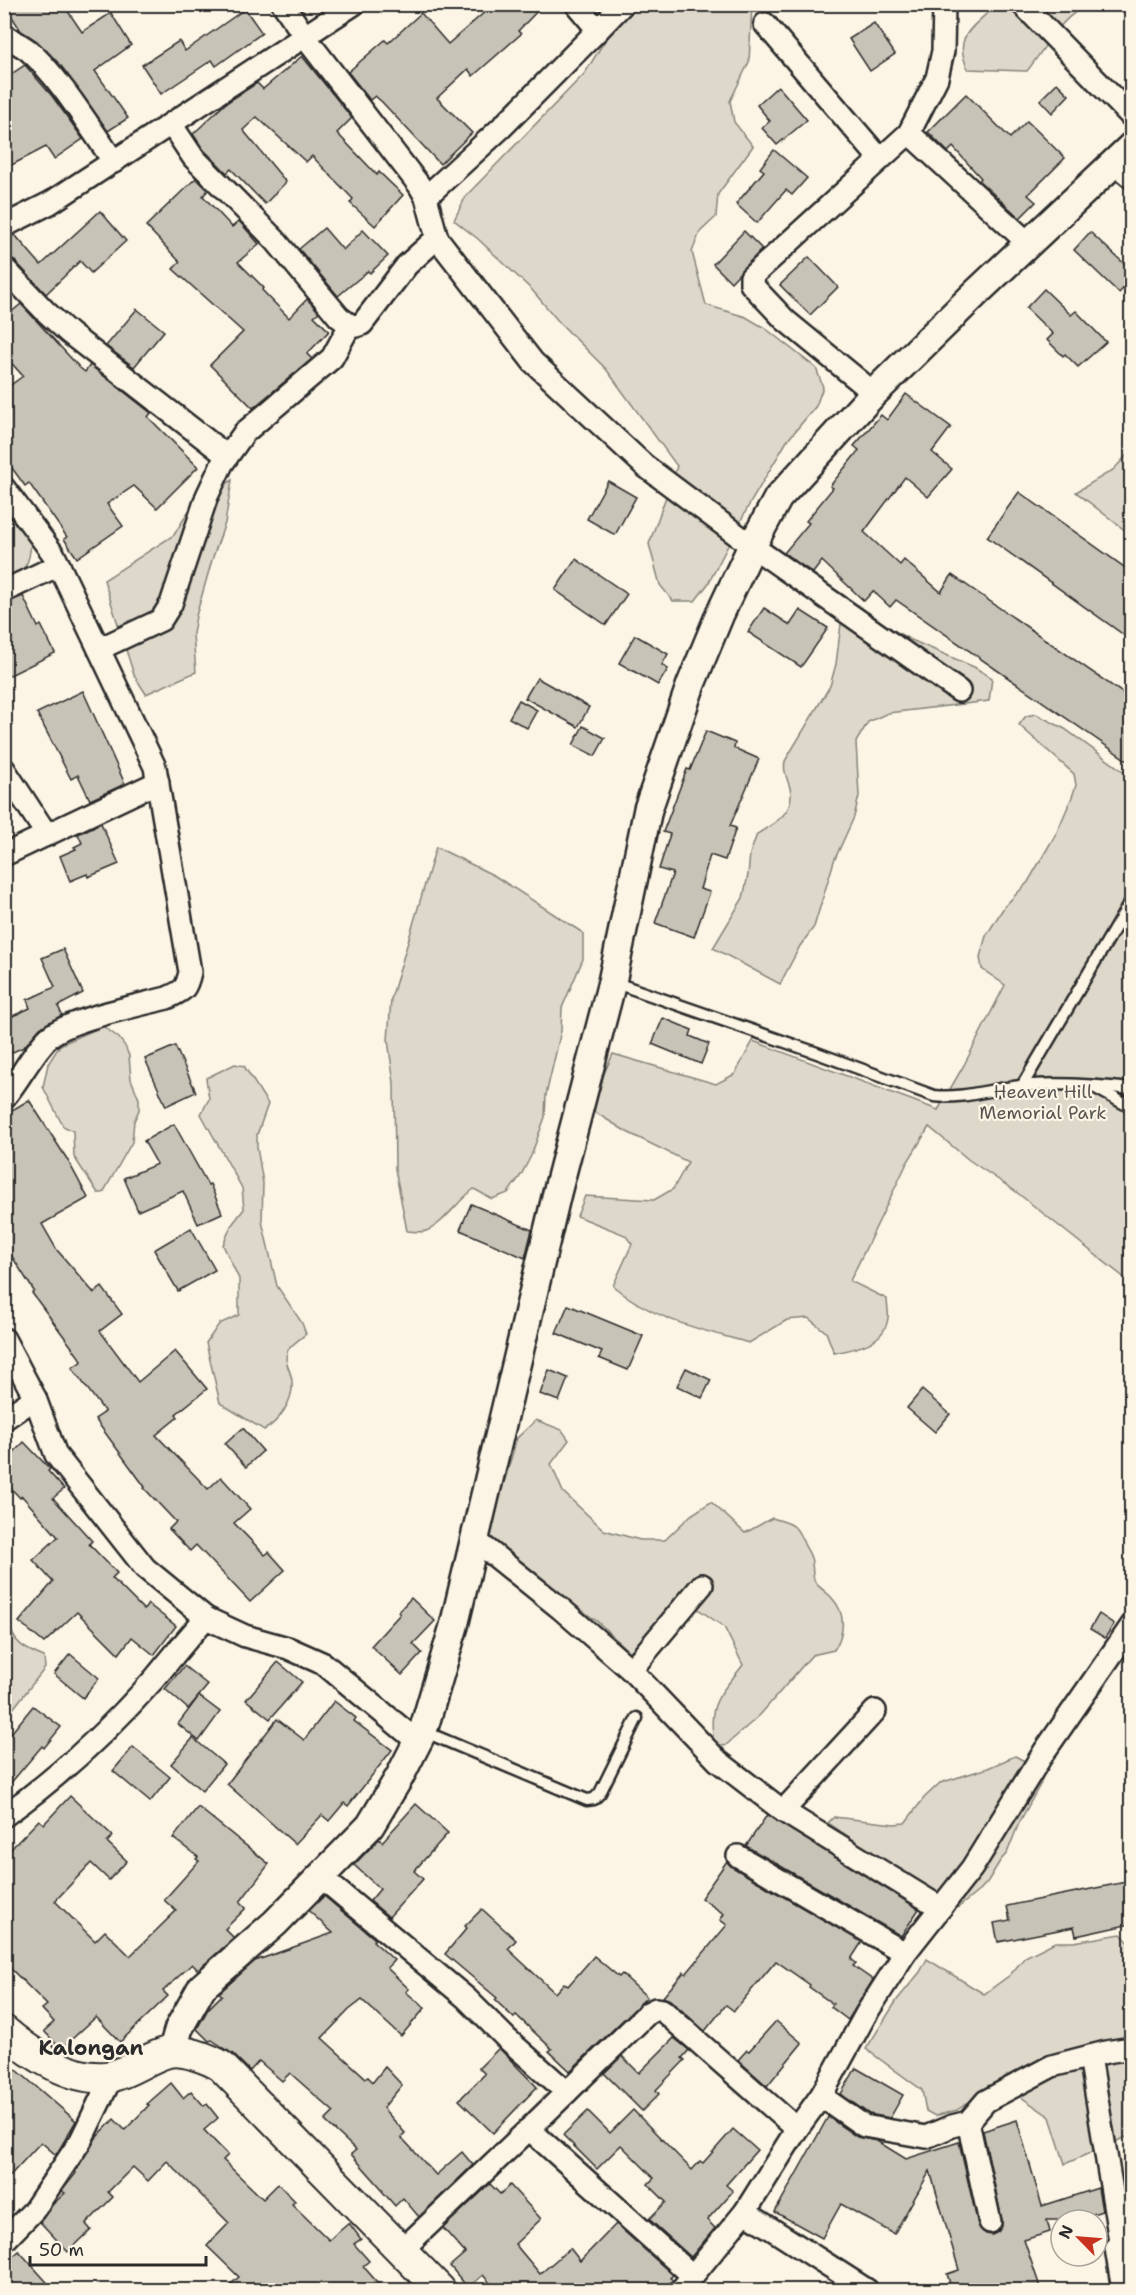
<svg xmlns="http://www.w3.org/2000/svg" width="1136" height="2295" viewBox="0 0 1136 2295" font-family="'Shantell Sans',sans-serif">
<rect width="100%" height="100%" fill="#fcf5e5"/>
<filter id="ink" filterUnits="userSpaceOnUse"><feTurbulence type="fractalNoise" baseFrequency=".0167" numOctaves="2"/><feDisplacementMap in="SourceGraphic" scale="12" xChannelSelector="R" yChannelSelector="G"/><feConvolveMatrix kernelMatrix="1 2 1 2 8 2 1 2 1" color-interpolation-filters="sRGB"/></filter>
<g filter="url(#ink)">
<g fill="#ded8ca" stroke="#84827a" stroke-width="1.5">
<path d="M597,5H752L749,62L730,101L734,122L753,146L718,194L716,217L700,232L692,252L706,305L746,317L765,328L816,368L823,387L816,406L787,441L749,505L708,584L695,601H673L660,585L649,544L677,466L606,369L559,322L532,290L478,239L454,220L466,196L585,73L610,32Z"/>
<path d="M995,5H1089C1062,14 1044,50 1027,71L968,69C951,34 976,27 995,5Z"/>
<path d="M1131,451V535L1076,492L1113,470Z"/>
<path d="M232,480L225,523L212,560L196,616L193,634L196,672L146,694L134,675L104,580L174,535L188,512Z"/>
<path d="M4,505L31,541C30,564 26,571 4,581Z"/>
<path d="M855,608L909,639L974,667L992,678L989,701L888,713L868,722L856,742L859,796L854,817L834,861L814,927L800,946L780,984L713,948L743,898L748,875L750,854L757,834C774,824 796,812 790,788C787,777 783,772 785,761L830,686L836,664L841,624Z"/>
<path d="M1036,714L1065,729L1131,777V1283L1015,1191L969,1160L929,1127L907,1163L850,1281L887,1299C887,1305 889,1312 888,1318C885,1344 855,1349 834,1353L826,1332L808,1318L787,1320L749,1343C700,1329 653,1320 613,1286L632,1244L625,1235L577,1216L585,1196L654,1200L673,1189L688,1162L627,1132L588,1108L613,1054L716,1084L735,1074L753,1041L938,1110L964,1065L1005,985L982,969L980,957L986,936L1004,907L1028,882L1057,832L1072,797L1076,785L1074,774L1019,725L1026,716Z"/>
<path d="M436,847L495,876L583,933V959L562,1008L561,1031L546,1095L545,1117L531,1156L521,1175L508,1193L492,1199L474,1189C459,1199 443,1225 426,1231C421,1233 412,1231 407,1231L395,1169L394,1083L388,1040L391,999Z"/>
<path d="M103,1026L119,1038L125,1046L129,1056L131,1079L139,1099V1110L134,1121L132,1142L103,1193H98L74,1157L73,1131L63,1126L43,1087L48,1064L60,1045Z"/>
<path d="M235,1064L244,1066L268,1104L257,1135V1147L263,1183L262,1221L277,1286L302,1323L306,1334C301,1338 292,1344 288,1350C282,1362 292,1371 292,1382C294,1400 279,1422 264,1430L220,1403L206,1343L219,1324L239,1315V1279L223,1245L231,1226L244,1209L242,1188L201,1114L209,1099L206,1078Z"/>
<path d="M536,1420L562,1430L569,1440L551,1464L563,1492L604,1530L640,1540H665L691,1515L711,1502L745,1533L772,1518C794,1524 796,1524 805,1546C808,1551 812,1557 812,1563C813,1570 812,1575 815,1582C819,1588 827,1592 832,1598C846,1613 845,1633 834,1650L812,1655L760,1715L725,1746L714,1743C707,1702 720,1695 743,1665L724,1627L685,1600L629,1652L598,1622L503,1552L480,1530L504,1483L517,1438Z"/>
<path d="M5,1592C18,1607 10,1608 10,1622C10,1643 29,1651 44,1657L45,1668L5,1719Z"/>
<path d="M1015,1756L1044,1771L1041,1783L1019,1823L1007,1853L1000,1861L988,1881L980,1890L939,1923L911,1878L828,1823L834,1817L894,1824L905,1823L924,1798L940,1783L988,1768Z"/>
<path d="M1121,1934L1131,1945V1968L1128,1973L1132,1999L1131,2135L1065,2164L1050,2117L999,2082L957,2110L935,2116L926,2111L922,2090L866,2049L897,2000L920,1972L927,1959L984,1994L1010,1975L1025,1957L1055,1942H1074Z"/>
</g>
<g fill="#c8c3b7" stroke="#2b2b2b" stroke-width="1.5">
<path d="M4,4H63L82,32L111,13L131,45L95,71L128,118L108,131L61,66L37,41L21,31Z"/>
<path d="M494,4H544L518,31L521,34L473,76L468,69L437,98L472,133L440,164L382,102L375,96L370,100L348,72L385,40L388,43L421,13L448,44Z"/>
<path d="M245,9L262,33L216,66L212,60L161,94L142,65L179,41L185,51Z"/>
<path d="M874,23L895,54L870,71L849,39Z"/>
<path d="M302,56L352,118L337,133L377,175L379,172L403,195L375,226L350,203L353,199L312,156L306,162L257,117L243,130L286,182L265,204L231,169L227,173L203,149L193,134L226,103L257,83L263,89Z"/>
<path d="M25,65L52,96L83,139L54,159L46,147L4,169V79Z"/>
<path d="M1057,83L1069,95L1052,113L1040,100Z"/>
<path d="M778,86L807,120L777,145L762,128L770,121L757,105Z"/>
<path d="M966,94L1010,138L1027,121L1065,158L1028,195L1036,202L1020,218L979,181L981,178L953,147L948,152L928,132Z"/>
<path d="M774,150L807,178L792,195L786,190L757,223L736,204L764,171L760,168Z"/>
<path d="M196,178L208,190L203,196L232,227L239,221L259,244L238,262L264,288L262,290L289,318L307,299L319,312L314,316L329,331L307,354L312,359L253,408L210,365L243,332L173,269L180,262L146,226Z"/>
<path d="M100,211L126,241L91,273L80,261L46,294L13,259L4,256V239L15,235L41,265Z"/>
<path d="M324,228L343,250L363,230L388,256L370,273L368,271L338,296L299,249Z"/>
<path d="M744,231L762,249L731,282L713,264Z"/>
<path d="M1090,232L1131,270V280L1119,293L1074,250Z"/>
<path d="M809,257L838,287L810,315L780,285Z"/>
<path d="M1044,289L1071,315L1076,311L1106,342L1078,367L1065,354L1063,356L1047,340L1053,334L1026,308Z"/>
<path d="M21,304L80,368L85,372L90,365L151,413L148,417L198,467L157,508L134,486L107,504L123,526L77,558L64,539L67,537L29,483L25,486L4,457V390L23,376L4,355V318Z"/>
<path d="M137,309L164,331L134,367L106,346Z"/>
<path d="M906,394L951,427L932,452L952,469L928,497L905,477L864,532L900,565L904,560L941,592L952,575L1131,699V763L896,600L890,607L873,591L864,601L822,561L813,573L784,553L809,523L806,521L833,488L830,486L859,450L854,446L881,415L887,420Z"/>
<path d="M608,481L636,497L615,535L587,519Z"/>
<path d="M1019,492L1131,572V640L987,537Z"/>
<path d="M576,559L627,594L606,625L555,590Z"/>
<path d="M23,596L38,627L41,625L55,653L4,678V604Z"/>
<path d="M764,608L790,625L800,610L828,628L801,667L748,632Z"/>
<path d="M635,635L668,654L662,665L668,669L658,685L619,663Z"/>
<path d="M537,678L589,707L578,727L525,698Z"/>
<path d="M83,691L125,784L90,800L78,775L71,779L37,713Z"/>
<path d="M519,700L537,710L527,728L509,718Z"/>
<path d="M583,726L605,738L595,756L573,745Z"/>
<path d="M706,731L735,743L734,748L759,759L730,826L736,828L725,860L710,855L700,889L710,892L694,937L655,923L673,873L659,869L670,834L663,832L687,769L690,770Z"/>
<path d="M101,823L119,864L88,877L87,874L70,881L60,856L76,849L74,847L82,843L78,834Z"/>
<path d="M63,949L83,993L58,1006L62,1015L40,1028L24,1047L4,1056V1020L30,1008L27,1000L55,987L42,958Z"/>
<path d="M663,1018L692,1030L690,1036L709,1044L701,1064L652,1044Z"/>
<path d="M175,1046L196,1092L166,1106L145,1059Z"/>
<path d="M29,1100L67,1159L88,1198L42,1224L57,1250L94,1293L102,1287L122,1314L100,1331L138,1382L175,1351L207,1389L176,1414L178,1417L156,1435L208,1489L221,1477L250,1509L234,1523L265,1555L269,1552L285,1570L250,1602L196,1545L190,1551L169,1529L176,1522L144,1488L145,1487L95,1419L105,1412L72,1368L82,1361L32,1293L34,1291L4,1244V1115Z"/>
<path d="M174,1124L208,1185L210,1184L222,1213L198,1224L183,1191L138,1211L124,1178L157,1164L144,1141Z"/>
<path d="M471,1204L532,1230L525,1258L460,1230Z"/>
<path d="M191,1228L215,1270L178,1291L154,1250Z"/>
<path d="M568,1305L643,1336L628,1370L599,1358L602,1352L556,1333Z"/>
<path d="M686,1368L711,1380L702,1398L677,1386Z"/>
<path d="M549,1370L568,1378L559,1401L540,1394Z"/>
<path d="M922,1390L950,1414L935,1432L907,1408Z"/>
<path d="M243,1428L263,1451L246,1467L225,1444Z"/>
<path d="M24,1442L50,1469L48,1471L64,1489L53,1498L92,1541L89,1544L117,1573L112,1578L144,1610L148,1604L176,1626L154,1655L132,1637L119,1654L77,1612L44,1643L19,1622L53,1582L33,1560L58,1537L22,1496L20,1498L4,1481V1462Z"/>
<path d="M411,1598L435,1621L413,1644L422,1653L402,1675L371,1646L400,1614L398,1612Z"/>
<path d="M1099,1614L1114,1624L1105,1638L1090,1629Z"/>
<path d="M70,1654L99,1678L83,1698L54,1674Z"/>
<path d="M278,1662L302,1682L270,1719L246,1700Z"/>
<path d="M184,1666L208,1685L188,1709L165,1689Z"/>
<path d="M199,1696L220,1712L199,1741L178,1724Z"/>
<path d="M334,1701L356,1718L354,1721L392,1750L348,1806L344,1803L329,1821L322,1815L295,1844L227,1784L277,1719L304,1740Z"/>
<path d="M33,1706L61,1727L44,1748L42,1746L4,1791V1742Z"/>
<path d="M193,1738L224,1764L202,1791L171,1764Z"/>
<path d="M133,1747L170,1777L150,1802L113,1771Z"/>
<path d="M70,1796L113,1836L107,1842L127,1861L109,1880L91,1863L55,1901L95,1941L105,1931L130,1956L176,1911L164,1900L199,1861L196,1859L198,1857L173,1838L198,1807L269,1864L240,1902L246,1908L225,1929L234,1938L198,1970L192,1964L163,1991L168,1996L120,2042L96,2017L61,2049L44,2031L54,2022L42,2009L47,2005L4,1962V1856L39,1820L44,1824Z"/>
<path d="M416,1804L448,1833L414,1871L423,1879L389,1917L370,1901L380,1889L354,1865L379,1839L382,1842Z"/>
<path d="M767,1815L919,1909L901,1936L746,1846Z"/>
<path d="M727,1861L732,1867L862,1942L851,1959L856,1963L853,1966L873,1980L848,2020L831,2007L833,2004L809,1987L810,1985L776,1961L734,2011L726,2005L705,2031L670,2000L663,1997L684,1972L686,1974L727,1925L720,1920L724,1914L701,1898Z"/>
<path d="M1131,1881V1924L1076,1936L1074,1927L998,1942L994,1923L1010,1920L1007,1906Z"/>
<path d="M324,1896L375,1939L373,1941L394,1960L387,1968L409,1989L406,1992L425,2008L401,2036L362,2000L349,2010L322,2038L366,2078L368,2077L373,2082L385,2067L402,2085L383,2108L405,2133L401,2137L436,2175L462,2152L473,2165L419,2217L403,2198L395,2206L382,2191L383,2190L351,2154L356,2150L325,2121L334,2112L290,2073L282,2081L259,2061L250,2071L233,2054L212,2040L209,2041L197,2029L208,2009L222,1995L219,1993L255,1961L333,1933L309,1911Z"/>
<path d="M482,1909L516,1940L508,1949L555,1993L564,1983L568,1986L594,1956L619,1977L622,1974L647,1997L570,2071L549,2051L552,2049L516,2015L514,2018L495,2000L497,1998L445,1954L467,1928L465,1926Z"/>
<path d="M776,2021L802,2043L767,2086L738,2060L747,2050L749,2051Z"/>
<path d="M674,2038L689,2050L682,2058L685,2060L656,2090L659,2094L642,2111L604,2073L622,2056L639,2073Z"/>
<path d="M499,2048L537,2087L493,2133L459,2100L485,2074L479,2068Z"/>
<path d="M4,2059L76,2121L56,2155L41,2142L4,2182Z"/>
<path d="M856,2068L903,2095L890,2118L869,2114L841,2094Z"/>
<path d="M171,2083L183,2098L191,2091L204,2106L207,2104L218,2118L204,2130L228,2155L223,2160L263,2199L278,2184L295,2201L292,2204L329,2240L349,2223L361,2239L354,2244L369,2261L363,2266L384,2290H224L239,2277L207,2246L229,2223L167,2161L148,2181L133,2167L108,2192L113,2197L86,2224L91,2230L68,2252L40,2222L53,2204L65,2193L62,2191L76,2173L75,2172L96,2138L114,2119L125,2130L149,2105L147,2104Z"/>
<path d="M633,2110L692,2170L700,2161L703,2163L733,2129L757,2150L726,2185L733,2191L707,2220L715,2228L691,2257L649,2219L666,2202L648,2184L654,2178L621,2145L597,2169L563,2135L588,2111L610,2133Z"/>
<path d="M828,2117L857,2137L877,2141L906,2159L959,2142L978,2225L986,2234L992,2235L998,2232L1002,2226V2220L983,2131L1017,2120L1042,2206L1098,2188L1102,2211L1075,2220H1047L1050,2232L1024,2240L1040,2287L1030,2290H952L947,2274L959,2270L930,2171L894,2234L841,2204L822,2238L775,2212Z"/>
<path d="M490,2184L500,2194L510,2185L541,2219L515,2244L540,2274L570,2248L580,2261L616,2224L673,2275L670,2278L673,2280L663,2290H496L483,2275L468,2288L450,2266L465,2253L443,2228Z"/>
<path d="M19,2251L54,2290H4V2264Z"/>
</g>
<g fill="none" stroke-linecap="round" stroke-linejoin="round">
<defs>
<g id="service">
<path d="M613,982L817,1053L934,1096C964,1099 991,1089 1021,1086C1057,1082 1095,1085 1132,1089"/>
<path d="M1022,1086L1132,899"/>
<path d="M1094,1087L1132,1108"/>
<path d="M423,1731L587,1800L594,1799L600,1793L637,1718"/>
</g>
<g id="minor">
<path d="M283,4L305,37L419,185L426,197L437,238L533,362L645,466L752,546L959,691"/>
<path d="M1022,4L1132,117"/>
<path d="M765,24L880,159"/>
<path d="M598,30L623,4"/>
<path d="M4,35C12,40 21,45 28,50C59,76 90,128 114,162"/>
<path d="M909,133L1028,243"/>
<path d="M1115,164L1132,178"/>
<path d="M426,197L501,128L598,30L576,4"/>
<path d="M4,226L50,203L354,4"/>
<path d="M4,268L45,311L69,333L227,456"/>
<path d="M350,325L356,326L362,324L407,265L437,238"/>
<path d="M874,393L785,320L751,284V277L909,133L937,78L943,51L944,4"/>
<path d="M4,488L54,555L155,767L190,972C186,990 184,990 167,998C141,1005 66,1020 48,1038C31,1055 20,1079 4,1098"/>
<path d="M4,591L59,565"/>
<path d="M99,649L161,620L171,604L207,496L222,464L244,433L332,358L350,325L339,317L275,240L193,157L171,124"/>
<path d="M4,769L47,835"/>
<path d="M4,855L158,782"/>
<path d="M4,1339L35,1398"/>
<path d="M4,1419L35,1398L56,1455L145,1568L206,1618"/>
<path d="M474,1539L560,1608L631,1670L718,1761L783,1811L941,1908"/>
<path d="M631,1670L702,1585"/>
<path d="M783,1811L875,1711"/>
<path d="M4,1816C60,1776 110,1729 155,1678C172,1658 188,1637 206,1618L245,1636L288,1648L324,1664L418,1742"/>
<path d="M738,1856L905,1953"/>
<path d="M321,1877L466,1998L506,2038L567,2092"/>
<path d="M1090,2056L1120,2241"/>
<path d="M821,2096L864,2126L926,2137L952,2126L968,2122L986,2101L1052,2066L1106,2052L1132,2048"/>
<path d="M968,2122L990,2222"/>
<path d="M529,2129L693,2276"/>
<path d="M745,2212L867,2290"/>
<path d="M4,2241L34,2210L81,2140L112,2076"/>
<path d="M401,2251L529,2129L648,2013L656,2009L662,2010L797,2129"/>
<path d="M681,2290L745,2212L797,2129L821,2096L866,2014L905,1953L972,1868L1044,1752L1132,1625"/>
<path d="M1123,2290L1116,2248L1120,2241L1130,2237"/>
</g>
<path id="tertiary" d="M172,2052L179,2028L202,1987L275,1923L370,1826L400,1776L423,1731L454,1626L557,1193L612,982L648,809L691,684L720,614L752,546L778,498L874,393L976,293L1132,146"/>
<path id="secondary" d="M4,2031C31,2054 75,2084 112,2076C132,2071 149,2057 168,2052C183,2049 208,2058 221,2066L440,2290"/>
</defs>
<use href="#service" stroke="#2b2b2b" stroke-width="15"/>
<use href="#minor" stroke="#2b2b2b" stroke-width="26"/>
<use href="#tertiary" stroke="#2b2b2b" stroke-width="32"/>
<use href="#secondary" stroke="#2b2b2b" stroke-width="34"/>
<use href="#service" stroke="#fcf5e5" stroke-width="10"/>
<use href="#minor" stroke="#fcf5e5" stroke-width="21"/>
<use href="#tertiary" stroke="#fcf5e5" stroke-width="27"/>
<use href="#secondary" stroke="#fcf5e5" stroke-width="30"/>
</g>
</g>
<g text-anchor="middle" stroke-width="4.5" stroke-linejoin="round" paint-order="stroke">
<g font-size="18" fill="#585653" stroke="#fcf5e5">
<text x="1043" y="1098">Heaven Hill<tspan x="1043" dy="21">Memorial Park</tspan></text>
</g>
<g font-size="21" font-weight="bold" fill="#2b2b2b" stroke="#fcf5e5">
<text x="91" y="2055">Kalongan</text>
</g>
</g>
<rect width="1136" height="2295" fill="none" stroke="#fcf5e5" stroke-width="24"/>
<rect x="12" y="12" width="1112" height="2271" fill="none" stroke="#2b2b2b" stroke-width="2" filter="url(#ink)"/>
<g transform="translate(1079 2238) rotate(295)"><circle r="28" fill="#fcf5e5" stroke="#a8a49b" stroke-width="1.5"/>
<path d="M0-4.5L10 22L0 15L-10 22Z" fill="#c8321e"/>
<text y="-9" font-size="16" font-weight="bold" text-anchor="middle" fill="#2b2b2b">N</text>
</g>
<path d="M30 2256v9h176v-9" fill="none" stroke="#2b2b2b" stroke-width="3"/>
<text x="39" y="2256" font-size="18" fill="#2b2b2b" stroke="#fcf5e5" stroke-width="4.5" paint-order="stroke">50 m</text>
</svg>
